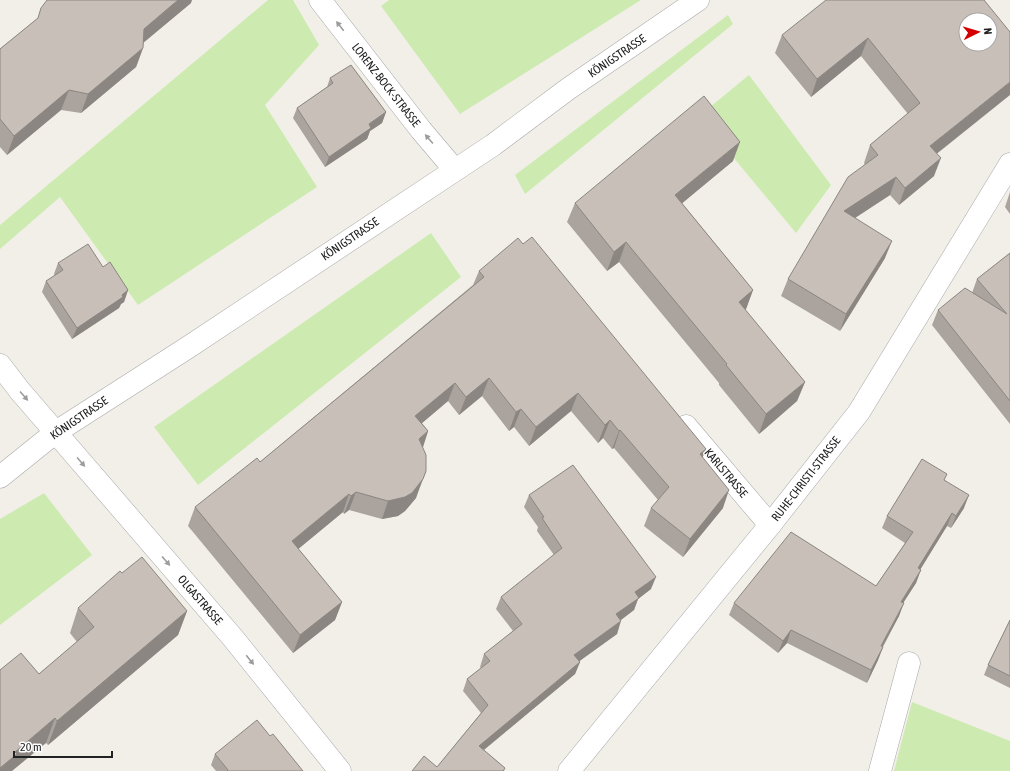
<svg xmlns="http://www.w3.org/2000/svg" width="1010" height="771" viewBox="0 0 1010 771" font-family="'Asap Condensed',sans-serif">
<rect width="100%" height="100%" fill="#f2efe9"/>
<g fill="#cdebb0">
<path d="M268,0H293L319,45L265,105L317,187L138,305L60,197L0,249V225Z"/>
<path d="M389,0H641L460,114L381,6Z"/>
<path d="M728,15L733,24L525,194L515,175Z"/>
<path d="M749,75L831,185L796,233L699,116Z"/>
<path d="M431,233L461,277L198,485L154,427Z"/>
<path d="M44,493L92,555L0,625V519Z"/>
<path d="M912,702L1010,741V771H894Z"/>
</g>
<g fill="none" stroke-linecap="round" stroke-linejoin="round">
<defs>
<g id="minor">
<path d="M320,0L421,130L454,169"/>
<path d="M0,365L20,391L233,638L340,771"/>
<path d="M686,426L770,525"/>
<path d="M569,771L770,525L859,412L1010,164"/>
<path d="M880,771L909,663"/>
</g>
<path id="tertiary" d="M0,477L56,432L187,348L493,145L568,89L698,0"/>
</defs>
<use href="#minor" stroke="#a9a9a9" stroke-width="23"/>
<use href="#tertiary" stroke="#a9a9a9" stroke-width="23"/>
<use href="#minor" stroke="#fff" stroke-width="22"/>
<use href="#tertiary" stroke="#fff" stroke-width="22"/>
</g>
<g fill="#aba49e">
<path d="M984,0L937,153L934,176L899,205L890,195L855,218L885,258L840,331L781,296L788,279L865,165L864,163L870,145L908,114L861,56L811,97L775,53L782,35Z"/>
<path d="M191,3L143,43V48L136,67L81,113L61,110L7,155L0,147V49L38,18L41,8Z"/>
<path d="M330,78L386,112L382,123L370,131L367,139L325,167L293,118L297,108L327,87Z"/>
<path d="M733,161L682,203L753,290L746,309L745,310L805,382L797,401L759,434L719,385V383L619,262L607,271L567,222L575,203Z"/>
<path d="M1010,192V214L1005,207Z"/>
<path d="M1010,253V424L932,325L938,310L972,293L977,279Z"/>
<path d="M58,263L103,267L128,290L124,302L121,304L119,308L72,339L42,292L46,281L55,276L54,274Z"/>
<path d="M479,271L702,457L723,508L683,557L644,526L651,508L658,500L614,448L612,449L603,438L598,443L571,411L529,446L514,427L509,431L482,396L459,415L448,401L422,423L428,431L423,447L416,498L405,511L398,516L382,519L349,510L344,514L343,512L298,549L342,602L335,620L293,653L188,526L195,507L260,462L473,285Z"/>
<path d="M945,480L964,508L951,528L947,526L920,570L916,583L903,603L899,616L883,647L878,660L867,683L787,643L778,653L729,615L734,603L876,586L905,543L882,528L887,516Z"/>
<path d="M529,495L651,589L638,599L634,610L620,620L617,634L579,661L580,662L575,674L484,750L505,768L504,771H412L437,767L481,713L463,691L467,679L481,668L480,667L484,654L513,631L496,609L501,597L554,555L537,531L538,527L524,507Z"/>
<path d="M122,573L187,611L178,635L48,745L46,743L39,674L77,642L70,633L78,608Z"/>
<path d="M1010,620V688L984,675L988,665Z"/>
<path d="M270,736L303,771H216L211,765L215,754Z"/>
</g>
<g fill="#8b8681">
<path d="M178,0H192L191,3L137,48L144,29Z"/>
<path d="M868,38L861,56L811,97L817,79Z"/>
<path d="M143,48L136,67L81,113L88,94Z"/>
<path d="M1010,82V95L924,164L930,146Z"/>
<path d="M69,90L61,110L7,155L14,136Z"/>
<path d="M386,112L382,123L370,131L367,139L325,167L329,157L369,124Z"/>
<path d="M740,142L733,161L668,215L675,195Z"/>
<path d="M941,158L934,176L899,205L905,188Z"/>
<path d="M896,177L890,195L838,229L844,211Z"/>
<path d="M892,241L885,258L840,331L846,314Z"/>
<path d="M626,242L619,262L607,271L614,252Z"/>
<path d="M128,290L124,302L121,304L119,308L72,339L77,328Z"/>
<path d="M753,290L746,309L732,321L739,302Z"/>
<path d="M489,378L482,396L459,415L466,397Z"/>
<path d="M805,382L797,401L759,434L766,414Z"/>
<path d="M455,383L448,401L409,434L415,416Z"/>
<path d="M578,393L571,411L529,446L536,427Z"/>
<path d="M521,409L514,427L509,431L516,412Z"/>
<path d="M610,420L603,438L598,443L605,425Z"/>
<path d="M620,430L614,448L612,449L619,431Z"/>
<path d="M428,431L422,450L419,439Z"/>
<path d="M706,449L699,467L700,454Z"/>
<path d="M426,471L416,498L405,511L398,516L382,519L388,501Z"/>
<path d="M729,490L723,508L683,557L690,539Z"/>
<path d="M356,492L349,510L344,514L351,496Z"/>
<path d="M349,494L343,512L285,560L292,541Z"/>
<path d="M969,495L964,508L951,528L956,516Z"/>
<path d="M952,513L947,526L913,581L918,568Z"/>
<path d="M921,570L916,583L896,614L901,602Z"/>
<path d="M656,577L651,589L638,599L634,610L612,627L616,614L635,592Z"/>
<path d="M342,602L335,620L293,653L300,635Z"/>
<path d="M904,603L899,616L876,658L881,646Z"/>
<path d="M187,611L178,635L48,745L57,721Z"/>
<path d="M621,621L617,634L570,668L574,655Z"/>
<path d="M791,630L787,643L778,653L783,641Z"/>
<path d="M883,647L878,660L867,683L871,670Z"/>
<path d="M580,662L575,674L474,758L479,746Z"/>
<path d="M55,718L46,743L12,771H0V768L15,752Z"/>
</g>
<g fill="#c7bfb8" stroke="#8b8681" fill-rule="evenodd">
<path d="M47,0H178L144,29L143,48L88,94L69,90L14,136L0,119V49L38,18L41,8Z"/>
<path d="M826,0H984L1010,32V82L930,146L941,158L905,188L896,177L844,211L892,241L846,314L788,279L848,177L878,155L870,145L920,103L868,38L817,79L782,35ZM966,20H990V44H966Z"/>
<path d="M351,65L386,112L369,124L371,128L329,157L297,108L333,83L330,78Z"/>
<path d="M704,96L740,142L675,195L753,290L739,302L805,382L766,414L726,365L727,364L626,242L614,252L575,203Z"/>
<path d="M532,237L706,449L700,454L729,490L690,539L651,508L669,487L620,430L619,431L610,420L605,425L578,393L536,427L521,409L516,412L489,378L466,397L455,383L415,416L428,431L419,439L426,455V471L423,479L412,493L405,497L388,501L356,492L351,496L349,494L292,541L342,602L300,635L195,507L257,458L260,462L484,277L479,271L518,238L523,244Z"/>
<path d="M88,244L103,267L110,262L128,290L122,295L123,297L77,328L46,281L63,270L58,263Z"/>
<path d="M1010,253V401L938,310L965,288L1007,314L977,279Z"/>
<path d="M922,459L947,474L944,480L969,495L956,516L952,513L918,568L921,570L901,602L904,603L881,646L883,647L871,670L791,630L783,641L734,603L791,532L876,586L913,532L887,516Z"/>
<path d="M573,465L656,577L635,592L639,598L616,614L621,621L574,655L580,662L479,746L505,768L503,771H412L424,756L437,767L488,705L467,679L490,661L484,654L522,624L501,597L562,548L542,518L544,517L529,495Z"/>
<path d="M142,557L187,611L57,721L55,718L15,752L17,754L0,768V670L21,653L39,674L94,627L78,608L120,571L122,573Z"/>
<path d="M1010,620V676L988,665Z"/>
<path d="M257,720L270,736L273,734L303,771H227L228,770L215,754Z"/>
</g>
<defs><path id="oneway-solid" d="M-6-.8H1V-3.2L6.5 0L1 3.2V.8H-6Z"/></defs>
<g fill="#9c9c9c">
<use href="#oneway-solid" transform="translate(340 26) rotate(-128)"/>
<use href="#oneway-solid" transform="translate(429 139) rotate(-131)"/>
<use href="#oneway-solid" transform="translate(24 396) rotate(49)"/>
<use href="#oneway-solid" transform="translate(81 462) rotate(49)"/>
<use href="#oneway-solid" transform="translate(166 561) rotate(49)"/>
<use href="#oneway-solid" transform="translate(250 660) rotate(51)"/>
</g>
<g text-anchor="middle" stroke-width="3" stroke-linejoin="round" paint-order="stroke">
<g font-size="12" fill="#222" stroke="#fff">
<text transform="translate(617 56) rotate(-34)" y="4">KÖNIGSTRASSE</text>
<text transform="translate(386 85) rotate(52)" y="4">LORENZ-BOCK-STRASSE</text>
<text transform="translate(350 239) rotate(-34)" y="4">KÖNIGSTRASSE</text>
<text transform="translate(79 418) rotate(-34)" y="4">KÖNIGSTRASSE</text>
<text transform="translate(726 473) rotate(50)" y="4">KARLSTRASSE</text>
<text transform="translate(806 479) rotate(-52)" y="4">RUHE-CHRISTI-STRASSE</text>
<text transform="translate(200 600) rotate(49)" y="4">OLGASTRASSE</text>
</g>
</g>
<g transform="translate(978 32) rotate(85)"><circle r="19" fill="#ffffff" stroke="#a7a7a7"/>
<path d="M0-3L7 15L0 10L-7 15Z" fill="#d40000"/>
<text y="-6" font-size="11" font-weight="bold" text-anchor="middle" fill="#222222">N</text>
</g>
<path d="M14 751v6h98v-6" fill="none" stroke="#222222" stroke-width="2"/>
<text x="20" y="751" font-size="12" fill="#222222" stroke="#ffffff" stroke-width="3" paint-order="stroke">20 m</text>
</svg>
